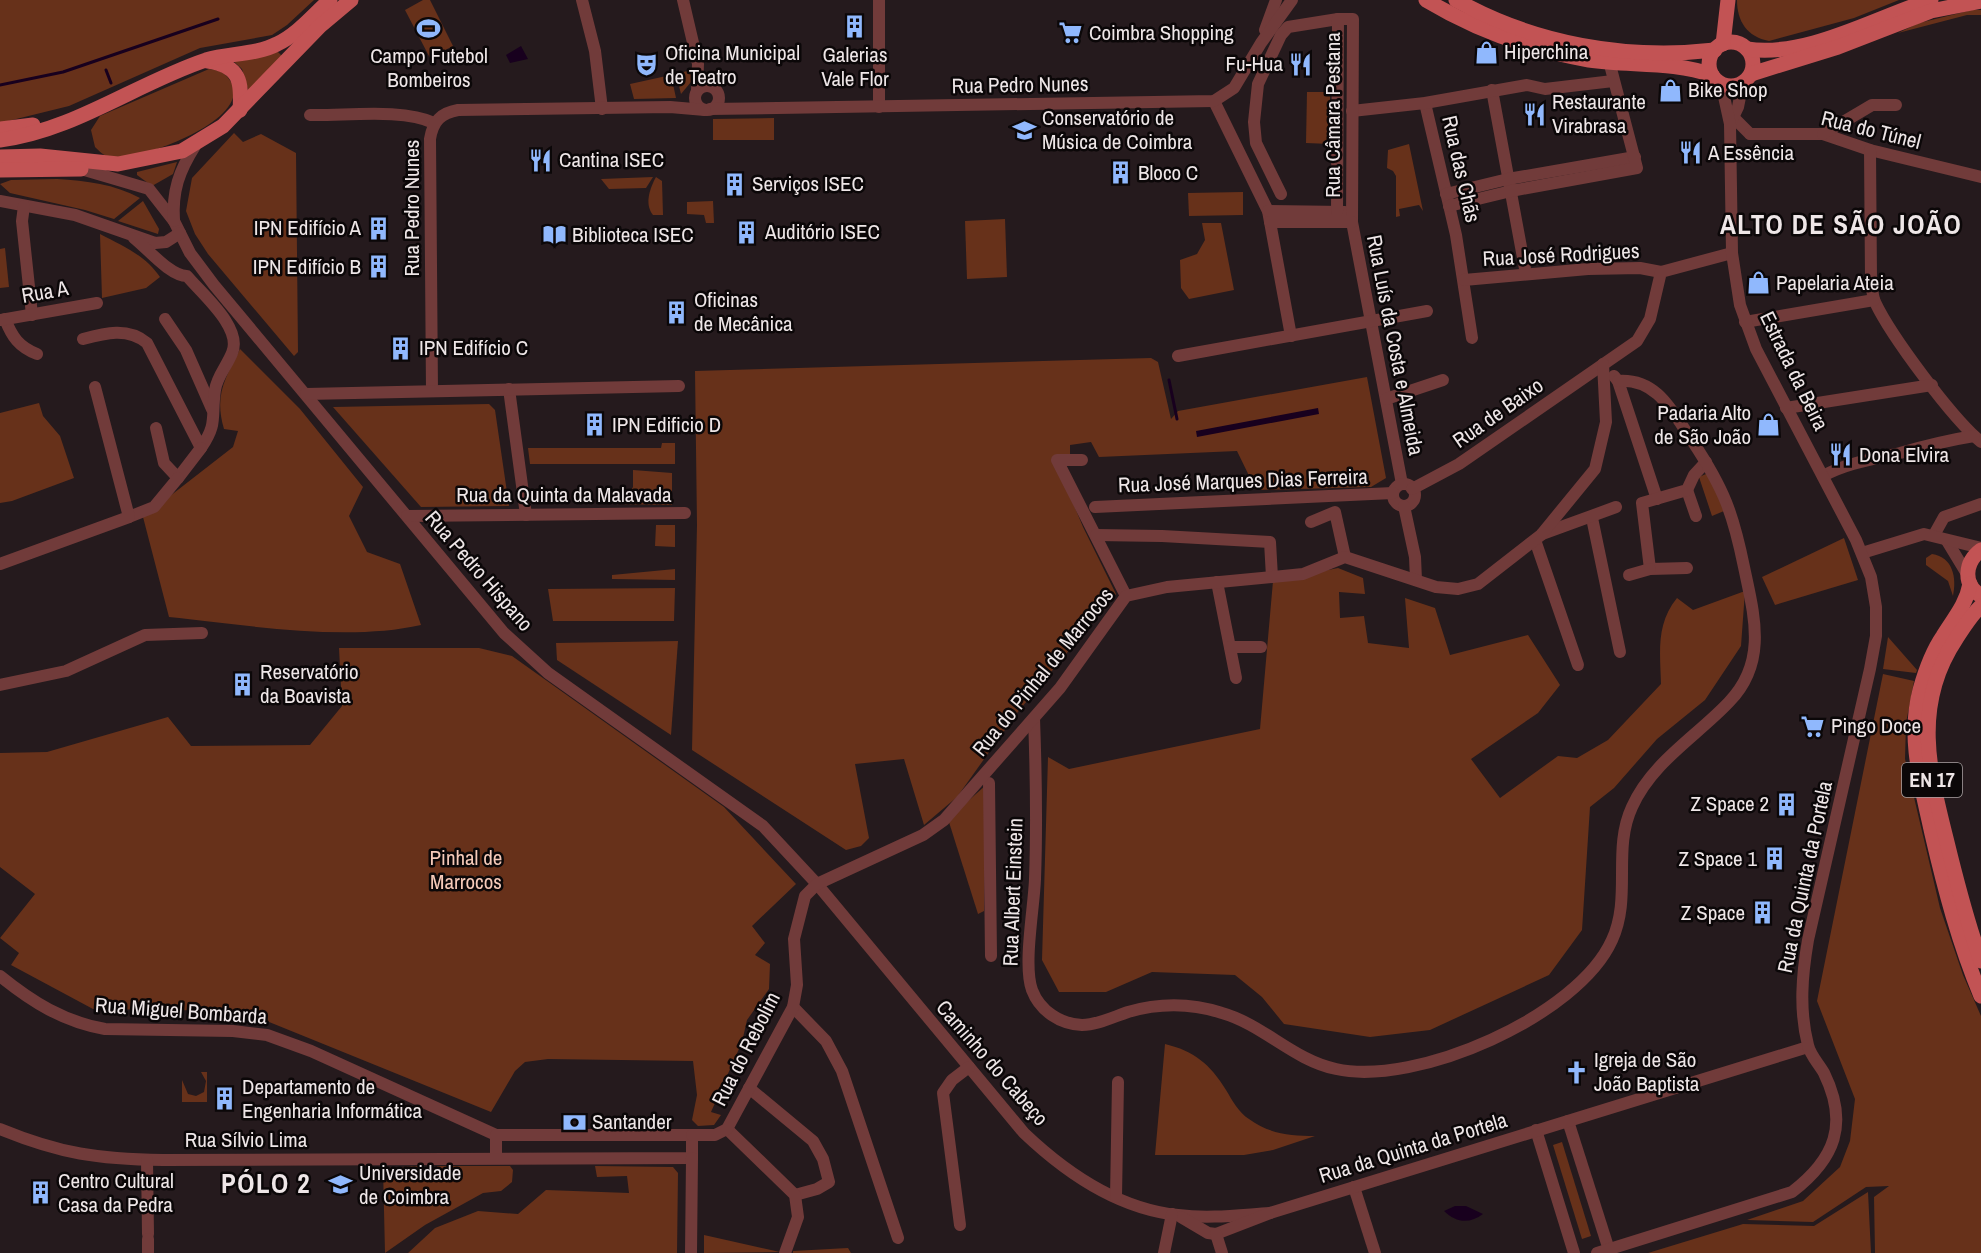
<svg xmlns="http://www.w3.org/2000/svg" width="1981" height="1253" viewBox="0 0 1981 1253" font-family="'Archivo Narrow',sans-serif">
<rect width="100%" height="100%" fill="#251a1d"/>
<g fill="#67311a">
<path d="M0,0H314L287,25L272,35L200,48L69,106L0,123Z"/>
<path d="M423,0H430L453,46L430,58L405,10Z"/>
<path d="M1737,0H1899L1854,18L1769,41C1747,37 1737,21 1737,0Z"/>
<path d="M1972,10H1981V15H1967L1898,33L1919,23Z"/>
<path d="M276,50L283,57L249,93L242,69L230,58Z"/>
<path d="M209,69C218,70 224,72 229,79C259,118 139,162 110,157C104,156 99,151 95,147L91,130L100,116Z"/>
<path d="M691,70V82L681,94L676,74Z"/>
<path d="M671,75L676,98L634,99L630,84Z"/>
<path d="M1307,92H1330V144L1306,143Z"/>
<path d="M774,118V140H713V119Z"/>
<path d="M234,133L243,142L261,134L296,153L298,352L294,356L208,254L195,234L186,211L192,178Z"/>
<path d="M1409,144L1423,211L1419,205L1399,209L1400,216L1396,217V176L1393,171L1387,168L1388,150Z"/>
<path d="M177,162L173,174L152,186L137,175V172Z"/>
<path d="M653,177L646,188L609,189L601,179Z"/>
<path d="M656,177L662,181L663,215H653C644,204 650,188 656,177Z"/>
<path d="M57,179C87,181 114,184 140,198L114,219L85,210L10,193L0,184L11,180Z"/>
<path d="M1243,192V215L1189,216L1188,193Z"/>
<path d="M143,201L159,229L158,234L118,221Z"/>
<path d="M713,201L714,223H706L704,215L687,214V202Z"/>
<path d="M1005,219L1007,277L967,279L965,221Z"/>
<path d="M1202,223H1221L1234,290L1189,299L1181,288L1180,260L1197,254L1205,240Z"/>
<path d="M100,234C123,246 145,255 160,277L146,288L102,298Z"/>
<path d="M5,248L9,287L0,288V249Z"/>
<path d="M240,349L300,409L363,487L349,516L367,552L400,564L421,625C346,642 246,625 169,617L143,517L233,447L238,431L224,429C214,395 225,379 240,349Z"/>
<path d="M1151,358L1158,362L1171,419L1178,411L1367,377L1386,478L1371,487L1256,490L1237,451L1099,457L1091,442L1070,445V454L1054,457L1083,527L1116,594L1017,713L957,797L924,825L904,759L855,764L869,838L861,846L846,850L692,750L697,525L695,371Z"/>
<path d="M39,403L43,416L60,436L74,478L12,501L0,503V413Z"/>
<path d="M489,404L495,410L509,506L421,507L333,407Z"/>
<path d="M662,443H675V464H530L528,448H661Z"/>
<path d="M633,470L672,473V505L612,504V494H629L633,487Z"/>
<path d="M1706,474L1711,479L1724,511L1712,516L1699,477Z"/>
<path d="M656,525H675V547L655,546Z"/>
<path d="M1844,538L1858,580L1775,605L1762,577Z"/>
<path d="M1932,554C1953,557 1957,578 1953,596L1948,581L1926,565V558Z"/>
<path d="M1338,568L1363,578L1365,594L1339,592L1340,618L1364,616L1368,643L1409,648L1405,598L1435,608L1450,655L1528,635L1560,685L1538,713L1471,759L1500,798L1558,756L1577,758L1608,740L1661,684C1660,651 1656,624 1677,598L1693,610L1745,591L1741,646L1705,700L1657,739L1614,788L1590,807L1582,930L1549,975L1430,1030L1370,1037L1284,1024L1262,997L1235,975L1152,972L1106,992H1059L1042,960L1048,757L1069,769L1260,729L1273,581Z"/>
<path d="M675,569V580L612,579V575Z"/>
<path d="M675,588L674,621H553L548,589Z"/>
<path d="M1888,637L1917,670L1916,673L1883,669Z"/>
<path d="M678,641L671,735L557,660L556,643Z"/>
<path d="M339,648H479L512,656L724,807L796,884L752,926L765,943L755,955L770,964L769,989L747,1020L742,1042L711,1112L721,1115L714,1125L698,1126L692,1120L697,1095L693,1061L548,1059L525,1062L515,1071L491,1112L242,1011L93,1009L11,965L19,953L0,938L35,894L0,867V753L47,752L168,717L191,746L310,745L342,706Z"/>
<path d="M1883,674L1914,681L1906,723L1905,759L1940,908L1963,975L1981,1016V1253H1875L1874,1197L1889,1186L1866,1187L1813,1222L1747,1220L1803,1201L1840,1167L1850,1141L1855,1099L1817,1001Z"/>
<path d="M986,785L984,911L978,914L948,819Z"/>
<path d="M1165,1044C1194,1051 1210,1064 1226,1090C1232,1100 1239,1113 1249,1119C1269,1134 1291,1136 1315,1136L1273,1150L1244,1155H1155Z"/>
<path d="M201,1072H207V1102H182V1080L188,1094L196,1096L204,1092L206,1081Z"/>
<path d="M1562,1142L1591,1236L1582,1239L1553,1145Z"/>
<path d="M421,1166L422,1178H437V1166H510L513,1170L512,1182L501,1191L483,1193L425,1225L385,1253L383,1168Z"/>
<path d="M595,1166L673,1167L678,1173L677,1253H408L435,1228L478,1211L518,1214L546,1190L629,1193L627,1176L597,1177Z"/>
<path d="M1868,1192L1871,1253H1648L1743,1224L1814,1226Z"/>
<path d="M704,1235L780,1252L704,1253Z"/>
<path d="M848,1248L851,1253H793V1251Z"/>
</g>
<g fill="#18001e">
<path d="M521,46L528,59L510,63L506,55Z"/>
<path d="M1318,408L1319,414L1197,437L1196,431Z"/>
<path d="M1455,1206H1466L1483,1214C1470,1224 1456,1223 1444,1211Z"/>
</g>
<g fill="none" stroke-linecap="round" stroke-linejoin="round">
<g stroke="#18001e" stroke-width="3">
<path d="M106,70L111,83"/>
<path d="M0,85L63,72L218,19"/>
<path d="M1169,380L1177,419"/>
</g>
<g stroke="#713b3a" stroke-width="12">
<path d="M582,0L595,51L602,109"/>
<path d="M683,0L698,64L697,91"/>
<path d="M1265,30L1276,0"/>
<circle cx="707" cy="98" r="12"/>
<path d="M1492,90L1526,274"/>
<path d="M1214,101L1268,211L1291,336"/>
<path d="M1425,103L1456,235L1472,338"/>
<path d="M879,107V0"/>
<path d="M710,109L1214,101L1234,88L1261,43L1292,0"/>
<path d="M1352,111L1425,103L1527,85L1545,89L1613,81"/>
<path d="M310,115C345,116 403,108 434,123"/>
<path d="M1733,117L1750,134"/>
<path d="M1730,124L1738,107L1743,82"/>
<path d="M1750,134H1823L1870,150L1981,177"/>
<path d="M1823,134L1872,105H1896"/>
<path d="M1870,150L1871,279C1872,286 1872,295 1875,302C1891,336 1952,418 1981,442"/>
<path d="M81,169L149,189L174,221L190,253L214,285L504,633L548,673L763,826L817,884L1024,1133C1066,1173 1118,1209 1178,1215C1209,1219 1239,1215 1270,1213"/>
<path d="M1281,194L1256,143L1254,122L1258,84L1281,35L1288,27L1338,19"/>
<path d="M1446,194L1508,179L1635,157"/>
<path d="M0,201L75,215L155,243L166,242L180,233"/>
<path d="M24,206L22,221L32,315"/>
<path d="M1449,206L1511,191L1637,168L1609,61"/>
<path d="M1268,211L1345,212"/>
<path d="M1337,212L1338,19H1353L1352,222L1402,484"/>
<path d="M174,221C172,191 179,171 195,146"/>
<path d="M1270,222H1352"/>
<path d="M1464,280L1588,269L1640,268L1661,272"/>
<path d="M5,319C12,337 19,347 37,354"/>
<path d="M165,319L186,350L212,409"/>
<path d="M0,320L97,303"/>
<path d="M1745,322L1874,300"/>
<path d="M83,339C105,333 128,327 147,343L201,448C218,423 211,418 215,390C217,376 227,366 232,353C243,328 202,294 187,276C170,276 148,249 134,238"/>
<path d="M1178,356L1427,311"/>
<path d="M1614,376L1618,381L1657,499"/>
<path d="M509,389L526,515"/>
<path d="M432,391L430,139C433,121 441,113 458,110L670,107L705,110"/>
<path d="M306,394L679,386"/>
<path d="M1386,399L1443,380"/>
<path d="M1786,408L1932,385"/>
<path d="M156,428L164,463L178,478L201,448"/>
<path d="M1082,460H1057L1126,596"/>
<path d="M1823,476C1846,463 1874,459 1900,453C1925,446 1949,440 1974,436"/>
<circle cx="1404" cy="495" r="11"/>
<path d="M1412,489L1459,464L1637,341L1650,319L1661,272L1732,253"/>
<path d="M1687,490L1696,516"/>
<path d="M1404,506L1415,557L1416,580"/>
<path d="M1095,507L1393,493"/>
<path d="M407,516L685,513"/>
<path d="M129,517L154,507L178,478"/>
<path d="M1592,518L1620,652"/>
<path d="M1311,522L1335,512L1345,557"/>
<path d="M1542,534L1616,507"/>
<path d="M1096,535L1162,536L1270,542L1272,577"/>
<path d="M1934,535L1944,517L1981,504"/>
<path d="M1535,540L1578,665"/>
<path d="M1947,541L1967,574"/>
<path d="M1862,553L1924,534L1981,548"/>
<path d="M0,564L129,517L95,387"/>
<path d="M1687,568L1650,569L1642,503L1687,490L1694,475L1706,462"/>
<path d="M1629,575L1650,569"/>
<path d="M1217,582L1236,678"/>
<path d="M1230,647H1261"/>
<path d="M0,685L66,671L145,635L202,633"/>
<path d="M1034,718C1036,772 1037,825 1035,879C1034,908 1023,965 1032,990C1040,1011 1060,1024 1082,1025C1097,1025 1113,1017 1128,1012C1159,1003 1191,1003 1222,1013C1264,1025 1293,1060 1336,1069C1416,1087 1578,1016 1612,940C1632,897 1612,850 1632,807C1652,762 1697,736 1729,702C1768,662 1754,615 1744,567C1733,513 1724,489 1693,442C1673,413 1658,378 1618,381"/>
<path d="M989,783L991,956"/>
<path d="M0,976C32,1002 64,1022 105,1029L233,1031L267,1035L311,1051L496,1135"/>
<path d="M793,1007L826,1041L842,1071L898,1238"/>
<path d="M749,1088L813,1141L823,1159L829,1182L817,1189L795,1195"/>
<path d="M1568,1121L1610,1253"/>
<path d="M0,1129C61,1154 98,1159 163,1160L692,1158V1135H496V1158"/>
<path d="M727,1129L795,1195L798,1217L785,1253"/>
<path d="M1536,1130L1574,1253"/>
<path d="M692,1135H715L727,1129L793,1007L797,985L794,939L805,896L817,884L923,835L944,820L1060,688L1126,596L1167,587L1303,574L1345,557L1436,587L1458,589L1478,584L1541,535L1595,469L1606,422L1603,364"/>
<path d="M147,1160L148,1234"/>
<path d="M1354,1187L1375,1253"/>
<path d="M1116,1197L1118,1082"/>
<path d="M1181,1217L1208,1233L1216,1234L1270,1213L1808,1047"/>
<path d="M960,1225L943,1093L952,1080L969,1067"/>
<path d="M1216,1234L1222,1253"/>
<path d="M148,1239V1253"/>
<path d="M691,1253L692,1158"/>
<path d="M1164,1253L1172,1214"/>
<path d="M1597,1253L1792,1192C1835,1159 1849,1124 1824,1073C1819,1064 1810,1055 1808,1045C1799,1010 1802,975 1808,940L1870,669L1876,636V607L1871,577L1856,540L1756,349L1740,305L1732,253L1730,124L1721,83"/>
</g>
<g stroke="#c25354" stroke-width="15">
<path d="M1426,0C1476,30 1532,50 1589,60C1630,66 1673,61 1712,75"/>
<path d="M1456,0C1534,44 1626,60 1715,50"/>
<circle cx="1731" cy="64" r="22"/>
<path d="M1723,44L1728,0"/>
<path d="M1747,49C1807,58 1874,18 1931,0"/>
<path d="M208,61C240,66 242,81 240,110"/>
<path d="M1751,74L1838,47L1931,11L1981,1"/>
<path d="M0,129L33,125"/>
<path d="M0,140C73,131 137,83 206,60C229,53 256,55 277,44C298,34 313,15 330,0"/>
<path d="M0,157L40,156L118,164L182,151L223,126L320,26L351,0"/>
<path d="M0,170L81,169"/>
<path d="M1981,550C1965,562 1962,584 1981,596"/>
<path d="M1970,584C1966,605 1954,618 1943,636C1932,652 1925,672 1920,690C1907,739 1922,787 1932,834C1945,890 1959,943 1981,996"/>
<path d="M1981,606C1971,615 1964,627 1956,639C1912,705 1929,771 1947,842C1957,883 1967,922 1981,961"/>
</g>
</g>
<defs>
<symbol id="building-bare" viewBox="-9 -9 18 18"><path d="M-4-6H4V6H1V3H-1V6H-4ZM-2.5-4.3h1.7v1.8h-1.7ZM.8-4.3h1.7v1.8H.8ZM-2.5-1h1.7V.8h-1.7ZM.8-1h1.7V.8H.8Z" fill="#90b8fd" stroke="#0b0708" stroke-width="2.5" paint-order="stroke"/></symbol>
<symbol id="stadium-bare" viewBox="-9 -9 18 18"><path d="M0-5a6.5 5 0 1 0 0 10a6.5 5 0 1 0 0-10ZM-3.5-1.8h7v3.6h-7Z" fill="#90b8fd" stroke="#0b0708" stroke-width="2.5" paint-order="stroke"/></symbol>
<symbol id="supermarket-bare" viewBox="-9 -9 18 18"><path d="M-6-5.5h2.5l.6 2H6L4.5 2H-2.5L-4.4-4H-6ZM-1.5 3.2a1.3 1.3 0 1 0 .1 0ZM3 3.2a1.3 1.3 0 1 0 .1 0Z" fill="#90b8fd" stroke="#0b0708" stroke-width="2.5" paint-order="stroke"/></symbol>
<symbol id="shop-bare" viewBox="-9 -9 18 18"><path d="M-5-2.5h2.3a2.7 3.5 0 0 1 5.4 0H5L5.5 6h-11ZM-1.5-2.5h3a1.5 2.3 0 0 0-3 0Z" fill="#90b8fd" stroke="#0b0708" stroke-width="2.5" paint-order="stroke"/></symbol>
<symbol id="restaurant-bare" viewBox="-9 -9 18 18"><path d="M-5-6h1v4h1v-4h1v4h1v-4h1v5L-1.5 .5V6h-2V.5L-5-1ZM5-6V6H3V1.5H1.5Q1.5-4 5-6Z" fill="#90b8fd" stroke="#0b0708" stroke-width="2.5" paint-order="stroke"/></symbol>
<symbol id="theatre-bare" viewBox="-9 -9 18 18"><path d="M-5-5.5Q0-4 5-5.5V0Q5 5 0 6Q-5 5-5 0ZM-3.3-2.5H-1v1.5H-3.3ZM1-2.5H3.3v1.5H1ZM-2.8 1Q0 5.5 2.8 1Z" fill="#90b8fd" stroke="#0b0708" stroke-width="2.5" paint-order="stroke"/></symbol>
<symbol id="school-bare" viewBox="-9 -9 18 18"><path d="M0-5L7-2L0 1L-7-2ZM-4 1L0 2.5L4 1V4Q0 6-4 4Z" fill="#90b8fd" stroke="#0b0708" stroke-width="2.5" paint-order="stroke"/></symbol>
<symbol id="library-bare" viewBox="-9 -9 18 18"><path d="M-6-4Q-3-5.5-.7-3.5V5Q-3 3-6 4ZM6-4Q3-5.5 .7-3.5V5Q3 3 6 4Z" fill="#90b8fd" stroke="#0b0708" stroke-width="2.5" paint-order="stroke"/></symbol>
<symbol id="church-bare" viewBox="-9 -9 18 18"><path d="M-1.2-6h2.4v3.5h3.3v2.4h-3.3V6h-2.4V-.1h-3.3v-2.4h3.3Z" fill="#90b8fd" stroke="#0b0708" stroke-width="2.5" paint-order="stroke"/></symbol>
<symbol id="bank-bare" viewBox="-9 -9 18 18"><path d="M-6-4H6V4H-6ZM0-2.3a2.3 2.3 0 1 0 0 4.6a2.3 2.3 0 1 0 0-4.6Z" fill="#90b8fd" stroke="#0b0708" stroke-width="2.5" paint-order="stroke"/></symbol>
<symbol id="university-bare" viewBox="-9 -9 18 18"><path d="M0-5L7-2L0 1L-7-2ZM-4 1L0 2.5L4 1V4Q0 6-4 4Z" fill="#90b8fd" stroke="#0b0708" stroke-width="2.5" paint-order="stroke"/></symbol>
</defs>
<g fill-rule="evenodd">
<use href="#building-bare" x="838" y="10" width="33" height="33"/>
<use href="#stadium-bare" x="412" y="12" width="33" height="33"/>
<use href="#supermarket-bare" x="1054" y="16" width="33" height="33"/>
<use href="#shop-bare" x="1470" y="36" width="33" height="33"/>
<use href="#restaurant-bare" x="1284" y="48" width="33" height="33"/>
<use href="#theatre-bare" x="630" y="48" width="33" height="33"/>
<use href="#shop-bare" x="1654" y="74" width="33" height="33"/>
<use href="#restaurant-bare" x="1518" y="98" width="33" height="33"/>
<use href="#school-bare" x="1008" y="114" width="33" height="33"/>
<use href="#restaurant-bare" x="1674" y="136" width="33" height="33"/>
<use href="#restaurant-bare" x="524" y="144" width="33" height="33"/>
<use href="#building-bare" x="1104" y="156" width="33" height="33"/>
<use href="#building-bare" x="718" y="168" width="33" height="33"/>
<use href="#building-bare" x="362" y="212" width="33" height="33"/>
<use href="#building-bare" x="730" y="216" width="33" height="33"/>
<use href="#library-bare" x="538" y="218" width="33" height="33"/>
<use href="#building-bare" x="362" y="250" width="33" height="33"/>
<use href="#shop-bare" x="1742" y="266" width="33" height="33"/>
<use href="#building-bare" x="660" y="296" width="33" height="33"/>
<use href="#building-bare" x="384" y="332" width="33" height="33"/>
<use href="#building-bare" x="578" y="408" width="33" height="33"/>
<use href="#shop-bare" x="1752" y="408" width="33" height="33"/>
<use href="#restaurant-bare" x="1824" y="438" width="33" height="33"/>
<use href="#building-bare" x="226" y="668" width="33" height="33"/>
<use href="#supermarket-bare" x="1796" y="710" width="33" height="33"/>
<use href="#building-bare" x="1770" y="788" width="33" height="33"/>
<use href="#building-bare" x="1758" y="842" width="33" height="33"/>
<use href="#building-bare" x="1746" y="896" width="33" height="33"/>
<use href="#church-bare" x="1560" y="1056" width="33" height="33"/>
<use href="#building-bare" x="208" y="1082" width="33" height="33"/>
<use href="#bank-bare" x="558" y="1106" width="33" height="33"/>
<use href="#university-bare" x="324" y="1168" width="33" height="33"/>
<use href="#building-bare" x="24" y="1176" width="33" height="33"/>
</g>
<g text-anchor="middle" stroke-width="5" stroke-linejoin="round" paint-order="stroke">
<rect fill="#0b0708" stroke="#aaa3a4" stroke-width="1.5" x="1902" y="763" width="60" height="34" rx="4.5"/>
<g font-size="20" font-weight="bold" fill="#eee6e7">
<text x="1932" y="787">EN 17</text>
</g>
<g font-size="21" fill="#eee6e7" stroke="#0b0708" text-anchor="start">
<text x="1089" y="40">Coimbra Shopping</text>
<text x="1504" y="59">Hiperchina</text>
<text x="665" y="60">Oficina Municipal<tspan x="665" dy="24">de Teatro</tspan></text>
<text x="855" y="62" text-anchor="middle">Galerias<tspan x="855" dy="24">Vale Flor</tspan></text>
<text x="429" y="63" text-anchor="middle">Campo Futebol<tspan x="429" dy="24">Bombeiros</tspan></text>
<text x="1283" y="71" text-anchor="end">Fu-Hua</text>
<text x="1688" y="97">Bike Shop</text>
<text x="1552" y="109">Restaurante<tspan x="1552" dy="24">Virabrasa</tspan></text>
<text x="1042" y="125">Conservatório de<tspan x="1042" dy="24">Música de Coimbra</tspan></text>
<text x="1708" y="160">A Essência</text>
<text x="559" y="167">Cantina ISEC</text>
<text x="1138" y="180">Bloco C</text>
<text x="752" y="191">Serviços ISEC</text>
<text x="361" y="235" text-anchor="end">IPN Edifício A</text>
<text x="765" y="239">Auditório ISEC</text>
<text x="572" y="242">Biblioteca ISEC</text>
<text x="361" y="274" text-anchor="end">IPN Edifício B</text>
<text x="1776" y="290">Papelaria Ateia</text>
<text x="694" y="307">Oficinas<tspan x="694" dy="24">de Mecânica</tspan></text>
<text x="419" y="355">IPN Edifício C</text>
<text x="1751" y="420" text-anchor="end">Padaria Alto<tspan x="1751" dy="24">de São João</tspan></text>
<text x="612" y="432">IPN Edificio D</text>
<text x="1859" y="462">Dona Elvira</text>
<text x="260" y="679">Reservatório<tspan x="260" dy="24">da Boavista</tspan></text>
<text x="1831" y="733">Pingo Doce</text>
<text x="1769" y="811" text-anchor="end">Z Space 2</text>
<text x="1757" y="866" text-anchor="end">Z Space 1</text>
<text x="1745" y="920" text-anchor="end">Z Space</text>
<text x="1594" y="1067">Igreja de São<tspan x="1594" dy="24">João Baptista</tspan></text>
<text x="242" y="1094">Departamento de<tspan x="242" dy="24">Engenharia Informática</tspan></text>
<text x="592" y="1129">Santander</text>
<text x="359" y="1180">Universidade<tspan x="359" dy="24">de Coimbra</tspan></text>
<text x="58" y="1188">Centro Cultural<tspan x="58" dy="24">Casa da Pedra</tspan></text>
</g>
<g font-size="21" fill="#eee6e7" stroke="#0b0708">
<text transform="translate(1020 85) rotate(-1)" y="7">Rua Pedro Nunes</text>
<text transform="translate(1333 115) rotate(-90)" y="7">Rua Câmara Pestana</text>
<text transform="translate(1871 130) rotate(14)" y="7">Rua do Túnel</text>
<text transform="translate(1461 169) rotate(77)" y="7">Rua das Chãs</text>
<text transform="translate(412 208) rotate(-90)" y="7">Rua Pedro Nunes</text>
<text transform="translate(1561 255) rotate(-3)" y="7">Rua José Rodrigues</text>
<text transform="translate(45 292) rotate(-10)" y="7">Rua A</text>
<text transform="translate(1395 345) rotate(79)" y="7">Rua Luís da Costa e Almeida</text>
<text transform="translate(1794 371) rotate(64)" y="7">Estrada da Beira</text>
<text transform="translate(1498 413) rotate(-35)" y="7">Rua de Baixo</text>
<text transform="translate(1243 481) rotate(-2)" y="7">Rua José Marques Dias Ferreira</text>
<text x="564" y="502">Rua da Quinta da Malavada</text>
<text transform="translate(479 571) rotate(49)" y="7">Rua Pedro Hispano</text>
<text transform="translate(1043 672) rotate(-51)" y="7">Rua do Pinhal de Marrocos</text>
<text transform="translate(1805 877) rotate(-78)" y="7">Rua da Quinta da Portela</text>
<text transform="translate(1013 892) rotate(-88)" y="7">Rua Albert Einstein</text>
<text transform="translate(181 1011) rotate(4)" y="7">Rua Miguel Bombarda</text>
<text transform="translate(746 1049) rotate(-63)" y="7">Rua do Rebolim</text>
<text transform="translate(992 1063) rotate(49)" y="7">Caminho do Cabeço</text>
<text x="246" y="1147">Rua Sílvio Lima</text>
<text transform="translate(1413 1148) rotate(-17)" y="7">Rua da Quinta da Portela</text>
</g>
<g font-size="21" fill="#f6cab9" stroke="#0b0708">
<text x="466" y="865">Pinhal de<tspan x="466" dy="24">Marrocos</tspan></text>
</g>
<g font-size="27" font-weight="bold" letter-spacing="1.5" fill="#eee6e7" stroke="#0b0708">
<text x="1841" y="234">ALTO DE SÃO JOÃO</text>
<text x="266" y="1193">PÓLO 2</text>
</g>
</g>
</svg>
